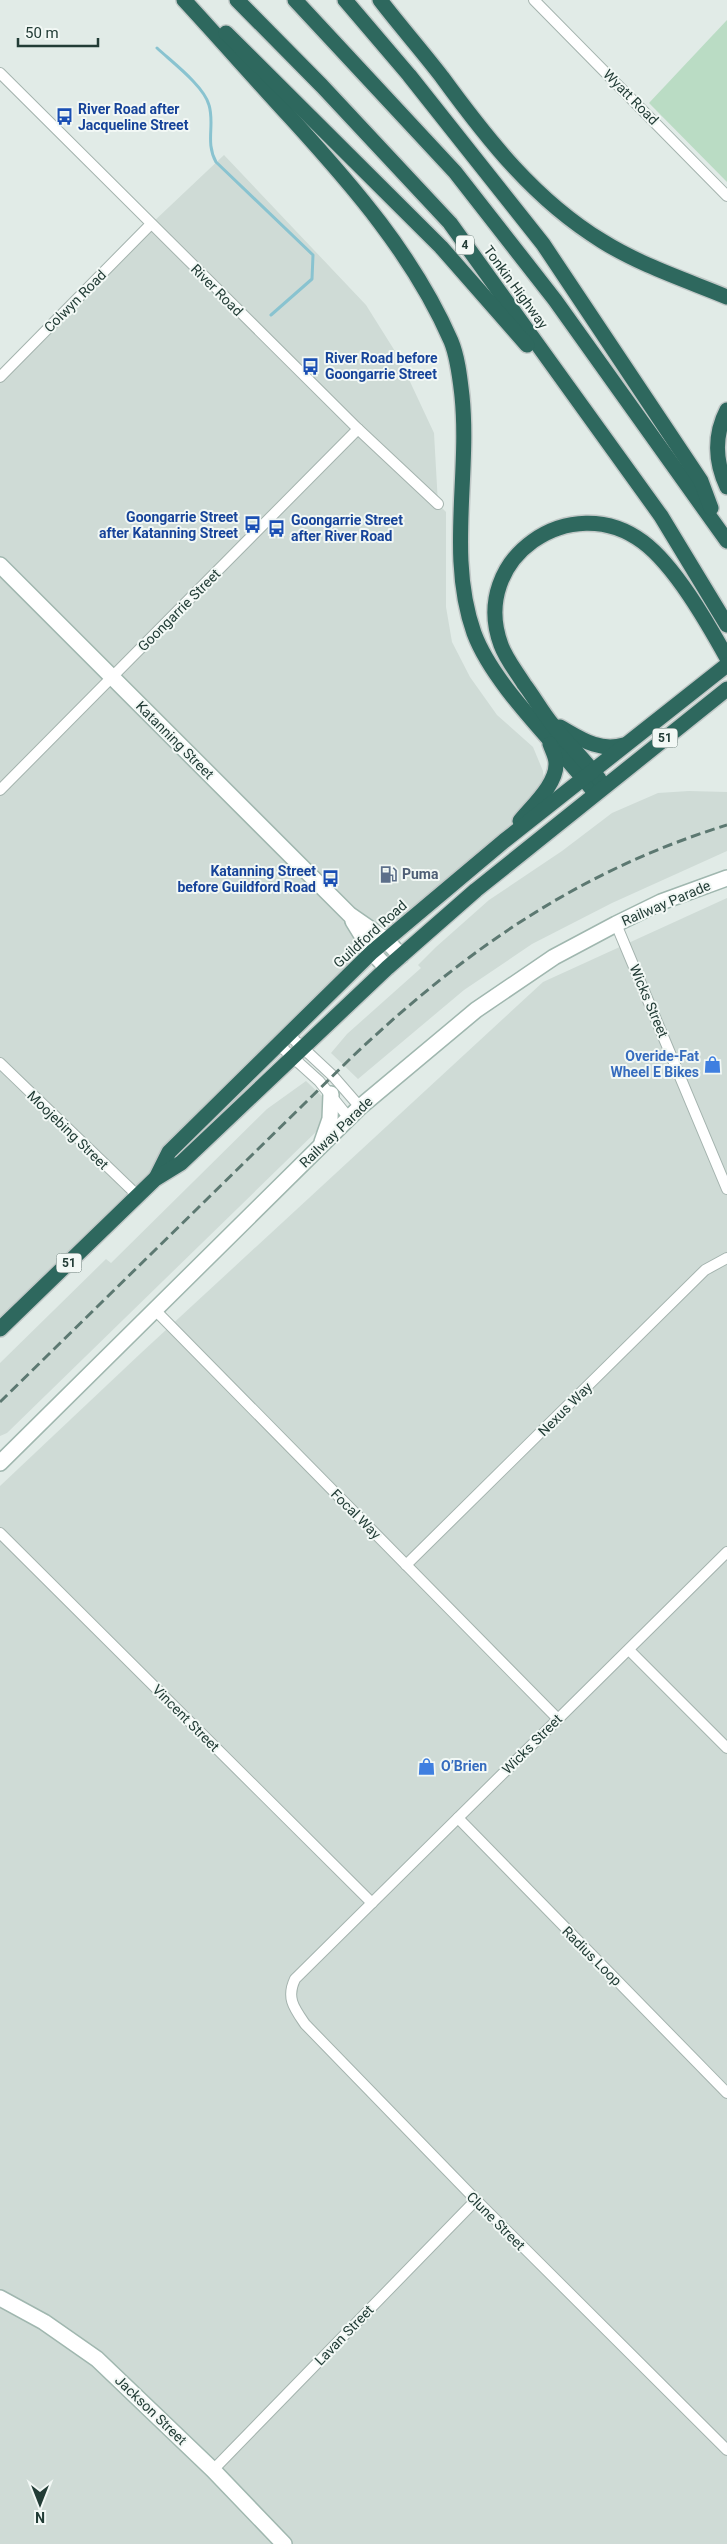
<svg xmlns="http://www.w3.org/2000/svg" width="727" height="2544" viewBox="0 0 727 2544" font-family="Roboto,sans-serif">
<rect width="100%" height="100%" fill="#e1ebe7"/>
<g fill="#cfdbd6">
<path d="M224,155L366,305L398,356L434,433L438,504L446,512V607L452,642L470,677L497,715L533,747L543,771L544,781L504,841L481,860L189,1134L155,1179L0,1329V377L151,224Z"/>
<path d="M689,791L727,792V851L612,903L532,944L464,990L358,1079L331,1053L347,1034L421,968L418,965L436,947L489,900L562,851L612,813L658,793Z"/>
<path d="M727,898V2544H0V1486L141,1353L543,982Z"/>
<path d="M306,1081L324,1098L327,1114L319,1129L7,1433L0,1436V1363L106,1259L111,1263L267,1109Z"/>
</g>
<path fill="#badcc4" d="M727,20V182L649,103Z"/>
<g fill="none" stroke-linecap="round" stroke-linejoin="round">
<path stroke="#89c3d0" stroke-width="3" d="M157,48C172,62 204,86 209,105C215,125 205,142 216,162L313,255L312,279L271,315"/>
<defs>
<g id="street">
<path d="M534,0L727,196"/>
<path d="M0,73L358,429L438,504"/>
<path d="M0,377L151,224"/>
<path d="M0,790L358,429"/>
<path d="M616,924L727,1189"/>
<path d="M288,1034L333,1076L360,1107"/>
<path d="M278,1044L319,1081L349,1118"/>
<path d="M0,1063L138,1196"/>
<path d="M155,1310L558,1719"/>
<path d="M0,1533L372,1903"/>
<path d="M727,1552L295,1979C286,1998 294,2008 305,2024L476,2200L727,2450"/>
<path d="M406,1565L705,1270L727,1258"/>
<path d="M629,1650L727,1748"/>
<path d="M458,1818L727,2093"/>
<path d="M213,2470L476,2200"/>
</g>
<g id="secondary">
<path d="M0,565L350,915L386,940L401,956"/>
<path d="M353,921L372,952L387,968"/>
<path d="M322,1142L330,1119L331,1094"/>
<path d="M0,1463L360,1107L476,1010L554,957L616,924L661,902L727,878"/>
<path d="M0,2298L44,2322L97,2359L213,2470L284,2544"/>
</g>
<g id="highway">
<path d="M184,0C220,39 255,79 291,118C353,186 414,256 451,341C458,358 460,379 462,396C470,475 447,557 474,633C494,687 559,746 595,793"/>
<path d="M237,0L322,86L450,223L661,516L727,625"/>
<path d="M295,0L455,172L555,300L727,541"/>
<path d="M345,0L409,75L543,244L701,481L711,508"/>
<path d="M380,0C400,26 422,51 442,77C488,140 535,200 602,241C640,265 686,280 727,297"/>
<path d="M226,33L441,247L527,345"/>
<path d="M727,410C714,435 715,462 727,487"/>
<path d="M560,727C581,739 599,752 624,745"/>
<path d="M599,779C585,760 567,743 552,724C542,712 534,697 524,684C516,671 506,659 501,645C469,559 571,488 643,542C675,566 707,622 727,658"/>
<path d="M520,821C532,806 557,784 556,763C556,757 552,750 550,744"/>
<path d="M156,1178L169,1152L372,952L504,841L727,665"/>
<path d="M0,1329L155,1179L181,1163L387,968L476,890L727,689"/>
</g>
</defs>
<use href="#street" stroke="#a4b3ae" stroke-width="12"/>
<use href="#secondary" stroke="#a0b7af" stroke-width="18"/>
<use href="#highway" stroke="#c1c8c7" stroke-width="18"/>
<use href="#street" stroke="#fff" stroke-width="10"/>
<use href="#secondary" stroke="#fff" stroke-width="15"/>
<use href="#highway" stroke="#2e685e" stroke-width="15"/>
<path stroke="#5c7871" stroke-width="3" stroke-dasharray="10 5" stroke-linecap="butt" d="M0,1402L352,1057C464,951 578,871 727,825"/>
</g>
<defs>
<symbol id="bus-bare" viewBox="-9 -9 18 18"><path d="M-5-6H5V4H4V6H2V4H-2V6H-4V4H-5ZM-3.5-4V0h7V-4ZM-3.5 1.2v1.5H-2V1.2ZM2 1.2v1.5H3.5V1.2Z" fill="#1a4fb4" stroke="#f2f8f5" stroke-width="2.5" paint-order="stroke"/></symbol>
<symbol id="fuel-bare" viewBox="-9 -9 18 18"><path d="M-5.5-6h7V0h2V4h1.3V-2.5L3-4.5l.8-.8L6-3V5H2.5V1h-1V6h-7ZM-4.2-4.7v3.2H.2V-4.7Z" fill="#5c6f8a" stroke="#f2f8f5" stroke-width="2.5" paint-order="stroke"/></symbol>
<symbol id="shop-bare" viewBox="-9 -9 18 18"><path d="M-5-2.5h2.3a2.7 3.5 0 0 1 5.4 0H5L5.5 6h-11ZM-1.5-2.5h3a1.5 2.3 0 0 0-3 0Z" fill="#3f7fe0" stroke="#f2f8f5" stroke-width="2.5" paint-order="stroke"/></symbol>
</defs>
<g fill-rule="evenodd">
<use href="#bus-bare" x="52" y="104" width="25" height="25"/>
<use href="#bus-bare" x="298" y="354" width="25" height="25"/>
<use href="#bus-bare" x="240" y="512" width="25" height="25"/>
<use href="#bus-bare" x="264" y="516" width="25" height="25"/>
<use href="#fuel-bare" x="376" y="862" width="25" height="25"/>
<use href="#bus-bare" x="318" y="866" width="25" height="25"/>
<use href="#shop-bare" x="700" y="1052" width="25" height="25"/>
<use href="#shop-bare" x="414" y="1754" width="25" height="25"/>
</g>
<g text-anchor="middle" stroke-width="4" stroke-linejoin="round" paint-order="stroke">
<g fill="#f2f8f5" stroke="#60746f" stroke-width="1">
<rect x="456" y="235.5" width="18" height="19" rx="4"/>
<rect x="652.5" y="728.5" width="25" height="19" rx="4"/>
<rect x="56.5" y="1253.5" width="25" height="19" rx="4"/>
</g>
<g font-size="12" font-weight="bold" fill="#223c36">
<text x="465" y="249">4</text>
<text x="665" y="742">51</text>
<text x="69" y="1267">51</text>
</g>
<g font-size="14" fill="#223c36" stroke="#f2f8f5">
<text transform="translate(631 97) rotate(45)" y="5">Wyatt Road</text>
<text transform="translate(516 287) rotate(54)" y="5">Tonkin Highway</text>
<text transform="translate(217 290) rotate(45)" y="5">River Road</text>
<text transform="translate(75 301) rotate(-45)" y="5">Colwyn Road</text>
<text transform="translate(179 610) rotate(-45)" y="5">Goongarrie Street</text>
<text transform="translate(175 740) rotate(45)" y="5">Katanning Street</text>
<text transform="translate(666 903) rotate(-23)" y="5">Railway Parade</text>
<text transform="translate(370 934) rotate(-42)" y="5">Guildford Road</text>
<text transform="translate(649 1001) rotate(67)" y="5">Wicks Street</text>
<text transform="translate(68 1130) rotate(44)" y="5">Moojebing Street</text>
<text transform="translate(336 1132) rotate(-44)" y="5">Railway Parade</text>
<text transform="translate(565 1409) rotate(-45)" y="5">Nexus Way</text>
<text transform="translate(356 1514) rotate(45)" y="5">Focal Way</text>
<text transform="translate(186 1718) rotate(45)" y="5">Vincent Street</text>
<text transform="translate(532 1744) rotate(-45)" y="5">Wicks Street</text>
<text transform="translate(592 1956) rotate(45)" y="5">Radius Loop</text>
<text transform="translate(496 2221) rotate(45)" y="5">Clune Street</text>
<text transform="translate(344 2335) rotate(-46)" y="5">Lavan Street</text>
<text transform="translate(151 2410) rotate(44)" y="5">Jackson Street</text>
</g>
<g font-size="14" font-weight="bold" fill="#164399" stroke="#f2f8f5" text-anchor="start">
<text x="78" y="114">River Road after<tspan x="78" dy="16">Jacqueline Street</tspan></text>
<text x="325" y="363">River Road before<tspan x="325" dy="16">Goongarrie Street</tspan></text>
<text x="238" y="522" text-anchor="end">Goongarrie Street<tspan x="238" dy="16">after Katanning Street</tspan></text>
<text x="291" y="525">Goongarrie Street<tspan x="291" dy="16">after River Road</tspan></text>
<text x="316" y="876" text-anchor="end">Katanning Street<tspan x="316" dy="16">before Guildford Road</tspan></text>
</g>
<g font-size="14" font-weight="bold" fill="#4e5e75" stroke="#f2f8f5" text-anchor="start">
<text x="402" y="879">Puma</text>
</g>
<g font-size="14" font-weight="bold" fill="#366cbe" stroke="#f2f8f5" text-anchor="end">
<text x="699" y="1061">Overide-Fat<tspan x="699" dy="16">Wheel E Bikes</tspan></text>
<text x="441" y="1771" text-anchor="start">O’Brien</text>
</g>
</g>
<g transform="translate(40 2504) rotate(180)" stroke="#f2f8f5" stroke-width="4" paint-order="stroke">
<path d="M0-4L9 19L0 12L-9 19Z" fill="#223c36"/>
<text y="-8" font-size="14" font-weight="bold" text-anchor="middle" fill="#223c36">N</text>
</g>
<path d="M18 38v8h80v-8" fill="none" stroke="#223c36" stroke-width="2.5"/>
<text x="25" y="38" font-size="15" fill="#223c36" stroke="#f2f8f5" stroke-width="4" paint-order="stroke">50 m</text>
</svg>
